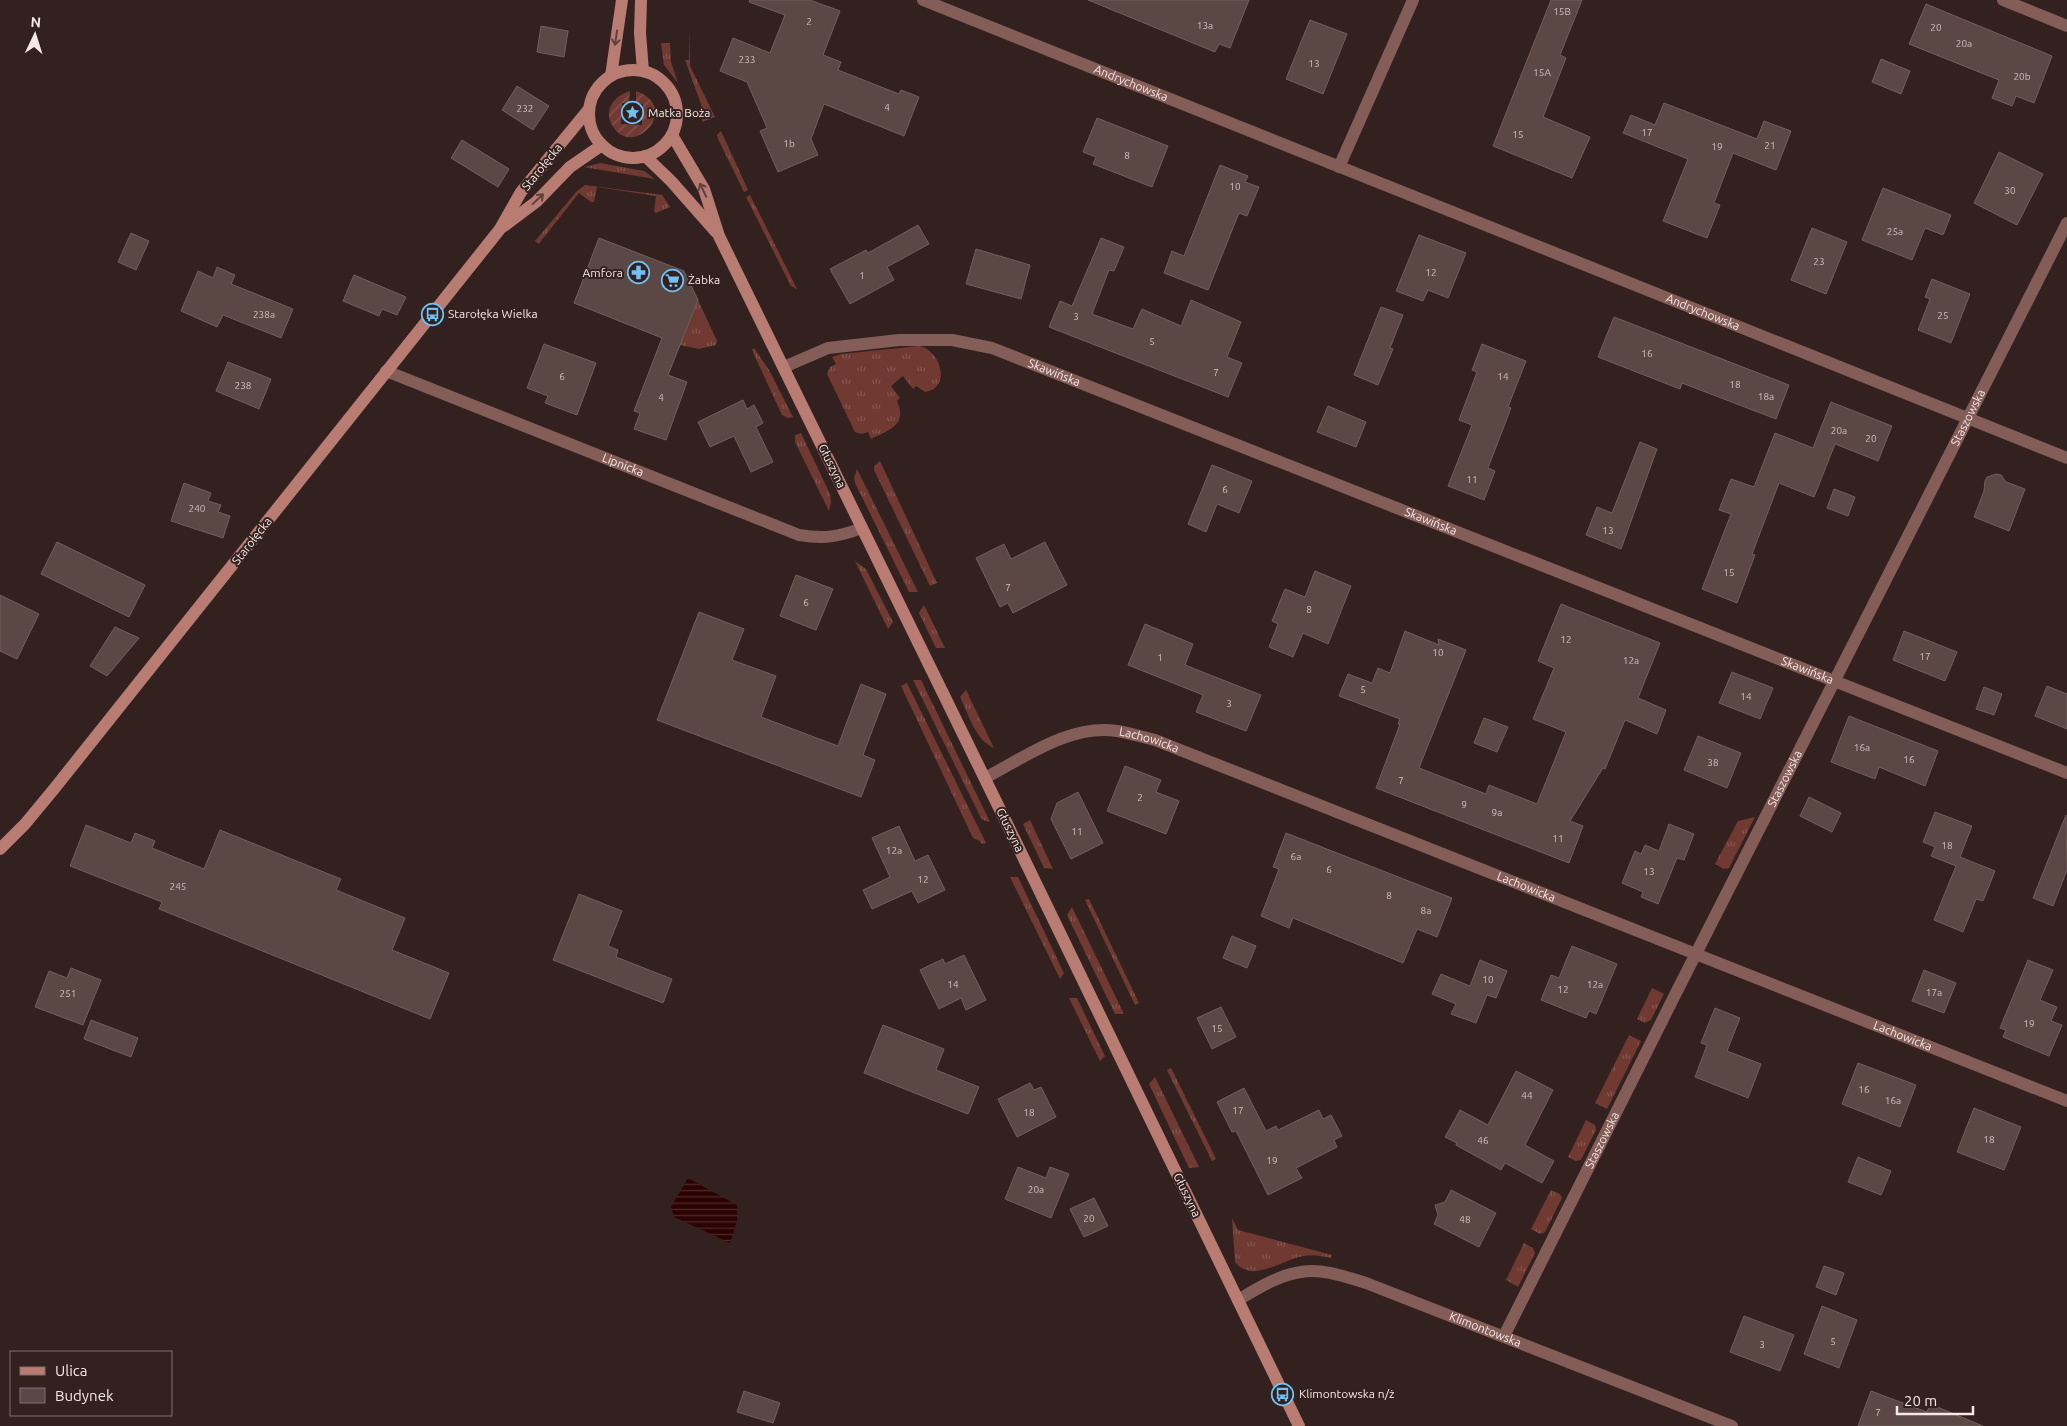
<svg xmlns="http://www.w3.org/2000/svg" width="2067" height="1426" viewBox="0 0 2067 1426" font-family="Ubuntu,sans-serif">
<defs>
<pattern id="grass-tufts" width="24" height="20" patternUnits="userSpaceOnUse" patternTransform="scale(1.25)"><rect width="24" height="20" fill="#703932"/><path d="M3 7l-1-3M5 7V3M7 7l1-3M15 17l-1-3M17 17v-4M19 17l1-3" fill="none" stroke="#855650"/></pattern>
<pattern id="garden-furrows" width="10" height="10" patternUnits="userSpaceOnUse" patternTransform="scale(1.25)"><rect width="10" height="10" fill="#703932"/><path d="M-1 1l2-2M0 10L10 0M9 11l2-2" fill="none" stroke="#855650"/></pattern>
<pattern id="water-rules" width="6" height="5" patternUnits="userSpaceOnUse" patternTransform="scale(1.25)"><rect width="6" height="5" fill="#2c0302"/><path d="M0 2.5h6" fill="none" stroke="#4b2827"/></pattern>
</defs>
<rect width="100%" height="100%" fill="#33211f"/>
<g fill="url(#grass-tufts)">
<path d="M690,29V66L715,117L702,122L701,104L685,60H689Z"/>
<path d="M661,43H670L671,62L678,83L664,65Z"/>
<path d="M721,131L748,190L744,192L718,139L717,135Z"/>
<path d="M600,163L644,171L655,179L584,167Z"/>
<path d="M585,185L662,195L670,207L656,213L654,211L656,196L597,187L594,202H591L579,193L541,241L539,244L535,241L577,191Z"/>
<path d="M750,195L797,289L791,286L746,197Z"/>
<path d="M698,300L717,341L716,345L699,349L680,345Z"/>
<path d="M919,346C941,350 952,389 925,392L916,386L913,389L903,376L891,386L900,398L897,401C908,425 889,430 871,439L868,432L861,434L855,432L827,374L830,367L836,364L832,357L841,354Z"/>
<path d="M754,348L769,370L793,417L788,418L782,415L752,350Z"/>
<path d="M801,433L830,494L831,502L829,511L795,442V435Z"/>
<path d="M880,461L937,583L930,586L874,470V466Z"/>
<path d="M857,469L918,592H909L855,483L854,478Z"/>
<path d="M855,561L866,569L893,622L888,629Z"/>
<path d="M924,605L945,648H936L919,613Z"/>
<path d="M913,680H921L990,822L985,821L981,818Z"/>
<path d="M907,683L986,843L982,844L980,841L973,838L901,686Z"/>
<path d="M966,690L994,748C975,740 969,715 960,697Z"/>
<path d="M1755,817L1729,868L1724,869L1715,864L1738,821Z"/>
<path d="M1030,820L1053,869L1044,868L1023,824Z"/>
<path d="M1010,877H1018L1064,973L1060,979Z"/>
<path d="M1089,899L1139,1003L1135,1005L1085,900Z"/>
<path d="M1072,907L1124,1014H1115L1067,915Z"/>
<path d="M1652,988L1664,994L1651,1020L1645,1023L1637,1019Z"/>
<path d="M1069,998H1077L1105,1056L1100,1061Z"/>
<path d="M1629,1035L1641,1041L1607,1109L1595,1103Z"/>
<path d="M1171,1068L1216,1159L1212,1161L1167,1070Z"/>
<path d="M1155,1077L1199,1167L1189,1168L1149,1084Z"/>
<path d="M1586,1120L1595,1125L1596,1130L1581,1160L1576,1161L1568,1157Z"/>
<path d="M1551,1190L1560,1194L1562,1198L1545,1232L1540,1234L1531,1229Z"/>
<path d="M1232,1218L1238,1230L1332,1255L1331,1258C1322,1256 1313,1254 1304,1256C1283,1259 1252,1284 1235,1262Z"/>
<path d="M1524,1243L1533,1248L1535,1253L1518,1287L1506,1280Z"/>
</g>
<path fill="url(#garden-furrows)" d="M630,91L629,103H622L621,124L642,125L643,104L636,103V91C684,108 630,163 611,123C604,108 616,95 630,91Z"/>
<path fill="url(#water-rules)" d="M688,1178L737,1205V1221L730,1243L674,1217L671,1207Z"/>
<g fill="#5b4744" stroke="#735e5b">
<path d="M750,0H810L840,11L823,55L841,62L838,70L899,94L901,90L919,97L904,136L824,104L811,139L818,155L778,172L760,131L767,128L747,82L720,71L733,38L770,53L785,15L749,2Z"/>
<path d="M1088,0H1249L1230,48L1219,44L1215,52Z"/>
<path d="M1551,0H1582L1560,55L1566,58L1543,117L1590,137L1572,178L1493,146Z"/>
<path d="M1926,4L2052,56L2034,103L2016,96L2012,106L1992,98L1999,80L1909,44Z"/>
<path d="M1310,20L1347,34L1323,94L1286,79Z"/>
<path d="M541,26L568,31L564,57L537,52Z"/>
<path d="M1881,59L1910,71L1901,94L1872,82Z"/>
<path d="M517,86L549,106L533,130L502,110Z"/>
<path d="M1664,103L1757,139L1764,121L1791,131L1776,170L1733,153L1714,203L1720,205L1707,238L1663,221L1688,159L1623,133L1631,115L1655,125Z"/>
<path d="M1097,118L1168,146L1152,187L1093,164L1096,157L1083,152Z"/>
<path d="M462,140L509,169L498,187L451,158Z"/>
<path d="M1999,152L2043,174L2017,225L1974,203Z"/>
<path d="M1220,165L1248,176L1245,182L1259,187L1247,216L1239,213L1208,290L1164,273L1172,251L1184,256Z"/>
<path d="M1883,188L1951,215L1943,235L1925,228L1912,260L1862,240Z"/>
<path d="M918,225L929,244L887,267L894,280L850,304L830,269L866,250L868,253Z"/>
<path d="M1812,228L1847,242L1826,294L1791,280Z"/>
<path d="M131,233L149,241L136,270L118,262Z"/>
<path d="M1419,235L1466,253L1448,298L1428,290L1423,301L1396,291Z"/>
<path d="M599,238L684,271L698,300L668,375L687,382L666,440L634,429L640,413L634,411L662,338L574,303Z"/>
<path d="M1101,238L1124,247L1114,271L1109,270L1092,314L1133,329L1142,309L1181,326L1191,300L1241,322L1227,357L1242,363L1228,397L1049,327L1060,301L1072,306Z"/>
<path d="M976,249L1030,265L1021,299L966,284Z"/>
<path d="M217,267L235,275L231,284L293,309L281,338L223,315L217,327L181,311L198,271L213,278Z"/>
<path d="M354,275L406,297L397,315L382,309L379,316L343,301Z"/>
<path d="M1932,279L1970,294L1951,343L1918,330L1930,299L1925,297Z"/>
<path d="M1381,307L1403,315L1390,348L1393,349L1378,385L1354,375Z"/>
<path d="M1614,317L1789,385L1776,419L1682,383L1680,389L1598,357Z"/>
<path d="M544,344L596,363L577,415L545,403L548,396L527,388Z"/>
<path d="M1482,344L1526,361L1508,407L1511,408L1488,468L1495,471L1484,500L1448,486L1472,425L1459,420L1477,372L1472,370Z"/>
<path d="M228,362L271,379L259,409L216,391Z"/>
<path d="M743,400L747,409L754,405L763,423L756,427L773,462L751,472L734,436L710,447L698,422Z"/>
<path d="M1831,402L1892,426L1878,461L1835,444L1814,497L1779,483L1752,554L1755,555L1737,603L1702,589L1731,514L1719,510L1731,479L1754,487L1775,433L1813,448Z"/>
<path d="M1328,406L1366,422L1356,447L1317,432Z"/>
<path d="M1640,442L1657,449L1621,549L1586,535L1597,507L1612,513Z"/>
<path d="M1212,465L1252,481L1239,513L1217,504L1206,532L1188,524Z"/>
<path d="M1996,474L2001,475L2006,482L2025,489L2009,531L1974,517L1984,491L1985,481L1987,477Z"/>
<path d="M184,483L211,493L208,501L221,505L218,512L230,516L223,538L171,521Z"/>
<path d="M1834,489L1855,497L1848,516L1827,508Z"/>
<path d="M57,542L145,585L129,617L41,574Z"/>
<path d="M1045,542L1067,585L1013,613L1008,603L1000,607L976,558L1004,544L1011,559Z"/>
<path d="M1315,571L1351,586L1328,644L1303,633L1293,657L1269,647L1278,624L1272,621L1285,589L1305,597Z"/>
<path d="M796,575L833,589L816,630L780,616Z"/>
<path d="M0,595L39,614L17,659L0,651Z"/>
<path d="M1561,604L1660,643L1638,698L1666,710L1657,734L1625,720L1605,769L1603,768L1570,821L1583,826L1569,863L1376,788L1400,724H1398L1400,719L1339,696L1348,674L1372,683L1378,668L1390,673L1405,631L1439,645L1438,639L1466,650L1419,768L1486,794L1489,785L1537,804L1566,732L1533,719L1554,668L1538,661Z"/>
<path d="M699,612L744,629L732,660L776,676L761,717L838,746L861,684L886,694L863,755L875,760L861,797L657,720Z"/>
<path d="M1145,624L1193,644L1185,665L1261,695L1246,731L1196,712L1203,695L1128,665Z"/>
<path d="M115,627L139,638L107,676L90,666Z"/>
<path d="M1904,631L1957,652L1945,681L1893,660Z"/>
<path d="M1732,672L1773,688L1760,719L1719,703Z"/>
<path d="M2047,686L2067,694V729L2035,716Z"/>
<path d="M1984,687L2002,694L1994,715L1976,709Z"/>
<path d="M1849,716L1938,751L1925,786L1879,767L1875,779L1831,762Z"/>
<path d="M1484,718L1508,727L1497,752L1474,743Z"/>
<path d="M1698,736L1741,753L1727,788L1684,770Z"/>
<path d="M1125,766L1161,780L1156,792L1179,801L1166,834L1107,811Z"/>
<path d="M1078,792L1103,843L1071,859L1051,819L1057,803Z"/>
<path d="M1809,797L1841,813L1832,832L1800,816Z"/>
<path d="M1935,812L1972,826L1960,857L1995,871L1983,901L1976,899L1963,932L1934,920L1956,866L1931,856L1935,847L1923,842Z"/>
<path d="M2066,815L2067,870L2053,906L2033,898Z"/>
<path d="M1669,824L1694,834L1684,860L1677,858L1658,904L1641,897L1643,892L1622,883L1635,851L1641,854L1645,845L1659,851Z"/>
<path d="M86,825L131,843L135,833L155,841L152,848L204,869L220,830L341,879L336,890L405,918L392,950L449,973L430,1019L159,909L162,902L70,866Z"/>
<path d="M899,826L915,861L928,855L945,890L918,903L912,891L872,909L863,890L890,877L872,838Z"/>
<path d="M1286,833L1452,898L1437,937L1417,929L1403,963L1293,918L1289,928L1261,916L1279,869L1273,867Z"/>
<path d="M579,894L622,911L608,946L618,950L616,957L672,979L663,1003L553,960Z"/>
<path d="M1232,936L1256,946L1247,968L1223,958Z"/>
<path d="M1572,946L1617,964L1596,1014L1589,1011L1586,1018L1541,1000L1551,975L1559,978Z"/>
<path d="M964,955L986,1000L966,1010L961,998L939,1009L920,970L943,959L945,964Z"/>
<path d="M1480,960L1507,971L1496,998L1487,995L1476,1023L1451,1014L1456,1004L1432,994L1441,974L1470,986Z"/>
<path d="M2028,960L2053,970L2040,1000L2057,1007L2051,1021L2062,1025L2049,1056L2003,1037L2006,1030L2000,1028Z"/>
<path d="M71,968L101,980L83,1025L35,1007L49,971L67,978Z"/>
<path d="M1924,970L1956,983L1944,1013L1912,1001Z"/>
<path d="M1221,1007L1236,1037L1212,1049L1197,1018Z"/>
<path d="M1715,1008L1740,1018L1727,1051L1761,1064L1748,1098L1695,1077L1707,1045L1701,1043Z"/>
<path d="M91,1020L138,1038L131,1057L84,1039Z"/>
<path d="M883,1025L944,1049L936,1070L979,1087L968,1114L864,1073Z"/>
<path d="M1858,1063L1916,1085L1900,1127L1842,1104Z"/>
<path d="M1516,1071L1553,1090L1525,1145L1554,1161L1542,1183L1505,1163L1501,1170L1456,1145L1457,1143L1445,1137L1460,1110L1488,1125Z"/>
<path d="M1030,1083L1034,1090L1041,1087L1056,1117L1017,1137L998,1099Z"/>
<path d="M1244,1088L1266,1131L1276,1126L1278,1130L1319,1110L1323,1119L1331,1115L1342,1136L1334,1140L1337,1147L1296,1168L1302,1178L1268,1195L1236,1131L1232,1132L1217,1102Z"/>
<path d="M1974,1108L2021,1127L2004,1170L1957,1152Z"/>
<path d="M1858,1157L1891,1171L1881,1195L1848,1182Z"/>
<path d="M1018,1167L1046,1178L1050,1167L1069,1174L1051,1218L1005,1199Z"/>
<path d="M1451,1190L1496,1213L1479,1247L1434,1224L1438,1215L1435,1205L1445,1202Z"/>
<path d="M1094,1198L1108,1226L1084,1237L1070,1209Z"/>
<path d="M1824,1266L1844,1273L1836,1295L1816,1287Z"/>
<path d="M1822,1306L1857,1320L1839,1368L1804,1354Z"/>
<path d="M1744,1316L1794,1335L1780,1371L1730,1352Z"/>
<path d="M744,1391L780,1403L773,1423L737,1412Z"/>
<path d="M1871,1391L1927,1412L1930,1404L1983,1426H1858Z"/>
</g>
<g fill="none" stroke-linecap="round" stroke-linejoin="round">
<g stroke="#845d58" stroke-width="12">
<path id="s1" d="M923,0L2067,458"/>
<path d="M2003,0L2067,26"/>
<path d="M1339,167L1413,0"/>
<path id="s2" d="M784,367L828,348L899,340H952L992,348L2067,773"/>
<path id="s3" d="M386,371L799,535C825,539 838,537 862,528"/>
<path id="s4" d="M985,778C1025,757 1070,724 1117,731C1130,733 1142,737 1155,740L2067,1101"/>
<path id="s5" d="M1238,1300C1257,1289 1278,1275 1301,1272C1322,1268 1346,1277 1366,1283L1732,1426"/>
<path id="s6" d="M1504,1336L1677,991L2067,223"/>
</g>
<g stroke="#b87c73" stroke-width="12">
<path d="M641,0L640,33L643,71"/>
<circle cx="633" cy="114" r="44"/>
<path d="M611,76L622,0"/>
<path d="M672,135L704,189L719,236L1010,830L1299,1426"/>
<path d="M645,156L671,181L716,232"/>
<path d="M504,226L536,202L570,167L602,145"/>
<path d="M0,849L25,824L54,789L500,229L521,192L589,109"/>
</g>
</g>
<defs><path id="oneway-shaft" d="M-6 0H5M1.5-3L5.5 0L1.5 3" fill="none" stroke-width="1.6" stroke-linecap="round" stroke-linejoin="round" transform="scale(1.25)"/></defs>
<g stroke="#62413c">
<use href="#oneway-shaft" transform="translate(616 38) rotate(98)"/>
<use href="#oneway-shaft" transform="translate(703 190) rotate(-115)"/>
<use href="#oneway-shaft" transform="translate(538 199) rotate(-43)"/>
</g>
<defs>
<symbol id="sight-ring" viewBox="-11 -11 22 22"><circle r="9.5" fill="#33211f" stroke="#71c1f5" stroke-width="1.5"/><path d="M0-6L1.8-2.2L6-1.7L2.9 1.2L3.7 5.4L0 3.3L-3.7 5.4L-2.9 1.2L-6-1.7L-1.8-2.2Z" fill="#71c1f5"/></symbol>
<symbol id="pharmacy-ring" viewBox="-11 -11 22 22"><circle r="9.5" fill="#33211f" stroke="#71c1f5" stroke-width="1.5"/><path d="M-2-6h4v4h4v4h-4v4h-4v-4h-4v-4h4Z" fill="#71c1f5"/></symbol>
<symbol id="supermarket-ring" viewBox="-11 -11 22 22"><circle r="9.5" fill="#33211f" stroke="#71c1f5" stroke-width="1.5"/><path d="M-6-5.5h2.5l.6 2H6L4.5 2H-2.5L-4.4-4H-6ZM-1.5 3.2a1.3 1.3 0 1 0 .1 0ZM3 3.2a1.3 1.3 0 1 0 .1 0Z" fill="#71c1f5"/></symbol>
<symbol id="bus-ring" viewBox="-11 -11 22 22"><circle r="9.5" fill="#33211f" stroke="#71c1f5" stroke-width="1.5"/><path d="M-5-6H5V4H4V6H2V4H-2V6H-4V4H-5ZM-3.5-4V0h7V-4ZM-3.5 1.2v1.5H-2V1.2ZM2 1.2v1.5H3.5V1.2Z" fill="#71c1f5"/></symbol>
</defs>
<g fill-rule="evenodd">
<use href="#sight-ring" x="620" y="100" width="25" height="25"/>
<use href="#pharmacy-ring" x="626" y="260" width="25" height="25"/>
<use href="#supermarket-ring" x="660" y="268" width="25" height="25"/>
<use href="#bus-ring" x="420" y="302" width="25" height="25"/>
<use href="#bus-ring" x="1270" y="1382" width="25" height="25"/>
</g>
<g text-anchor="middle" stroke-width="4" stroke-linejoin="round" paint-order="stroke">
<g font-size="10" fill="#cec0be">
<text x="1562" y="15">15B</text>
<text x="809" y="25">2</text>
<text x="1205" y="29">13a</text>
<text x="1936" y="31">20</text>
<text x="1964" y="47">20a</text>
<text x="747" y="63">233</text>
<text x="1314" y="67">13</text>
<text x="1542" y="76">15A</text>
<text x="2022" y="80">20b</text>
<text x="887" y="111">4</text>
<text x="525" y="112">232</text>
<text x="1647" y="136">17</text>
<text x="1518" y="138">15</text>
<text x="789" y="147">1b</text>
<text x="1770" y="149">21</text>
<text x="1717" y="150">19</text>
<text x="1127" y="159">8</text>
<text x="1235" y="190">10</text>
<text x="2010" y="194">30</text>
<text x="1895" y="235">25a</text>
<text x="1819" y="265">23</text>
<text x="1431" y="276">12</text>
<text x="862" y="279">1</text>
<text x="264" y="318">238a</text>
<text x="1943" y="319">25</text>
<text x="1076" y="320">3</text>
<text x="1152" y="345">5</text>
<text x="1647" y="357">16</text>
<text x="1216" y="376">7</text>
<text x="562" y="380">6</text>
<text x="1503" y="380">14</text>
<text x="1735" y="388">18</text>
<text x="243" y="389">238</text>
<text x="1766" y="400">18a</text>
<text x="661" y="401">4</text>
<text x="1839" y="434">20a</text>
<text x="1871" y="442">20</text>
<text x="1472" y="483">11</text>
<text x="1225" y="493">6</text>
<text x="197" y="512">240</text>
<text x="1608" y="534">13</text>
<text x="1729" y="576">15</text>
<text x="1008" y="591">7</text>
<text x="806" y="606">6</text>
<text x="1309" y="613">8</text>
<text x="1566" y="643">12</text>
<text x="1438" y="656">10</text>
<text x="1925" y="660">17</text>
<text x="1160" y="661">1</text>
<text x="1631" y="664">12a</text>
<text x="1363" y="693">5</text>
<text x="1746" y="700">14</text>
<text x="1229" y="707">3</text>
<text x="1862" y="751">16a</text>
<text x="1909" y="763">16</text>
<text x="1713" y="766">38</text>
<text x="1401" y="784">7</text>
<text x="1140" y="801">2</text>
<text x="1464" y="808">9</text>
<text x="1497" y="816">9a</text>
<text x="1077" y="835">11</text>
<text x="1558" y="842">11</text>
<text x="1947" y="849">18</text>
<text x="894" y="854">12a</text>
<text x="1296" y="860">6a</text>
<text x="1329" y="873">6</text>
<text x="1649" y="875">13</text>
<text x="923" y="883">12</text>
<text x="178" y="890">245</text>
<text x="1389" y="899">8</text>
<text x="1426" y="914">8a</text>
<text x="1488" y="983">10</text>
<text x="953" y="988">14</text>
<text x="1595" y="988">12a</text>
<text x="1563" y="993">12</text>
<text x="1934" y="996">17a</text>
<text x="68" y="997">251</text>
<text x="2029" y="1027">19</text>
<text x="1217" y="1032">15</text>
<text x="1864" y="1093">16</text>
<text x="1527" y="1099">44</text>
<text x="1893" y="1104">16a</text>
<text x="1238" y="1114">17</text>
<text x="1029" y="1116">18</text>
<text x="1989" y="1143">18</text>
<text x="1483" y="1144">46</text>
<text x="1272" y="1164">19</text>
<text x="1036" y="1193">20a</text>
<text x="1089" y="1222">20</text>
<text x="1465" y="1223">48</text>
<text x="1833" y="1345">5</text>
<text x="1762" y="1348">3</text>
<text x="1878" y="1416">7</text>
</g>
<g font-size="12" fill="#f5e8e6" stroke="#33211f">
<text dy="4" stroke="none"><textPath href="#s1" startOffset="224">Andrychowska</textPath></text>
<text transform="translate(542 167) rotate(-51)" y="4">Starołęcka</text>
<text dy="4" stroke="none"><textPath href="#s1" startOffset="840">Andrychowska</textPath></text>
<text dy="4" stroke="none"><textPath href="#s2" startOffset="280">Skawińska</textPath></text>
<text dy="4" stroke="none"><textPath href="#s6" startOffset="1029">Staszowska</textPath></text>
<text dy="4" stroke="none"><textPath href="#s3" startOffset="255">Lipnicka</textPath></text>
<text transform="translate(832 466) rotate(64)" y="4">Głuszyna</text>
<text dy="4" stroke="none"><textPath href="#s2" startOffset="685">Skawińska</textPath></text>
<text transform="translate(252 541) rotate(-52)" y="4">Starołęcka</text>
<text dy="4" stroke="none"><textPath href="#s2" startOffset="1090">Skawińska</textPath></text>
<text dy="4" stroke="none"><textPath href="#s4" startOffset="176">Lachowicka</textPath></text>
<text dy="4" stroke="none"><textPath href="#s6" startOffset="624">Staszowska</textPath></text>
<text transform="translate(1010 830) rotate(64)" y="4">Głuszyna</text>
<text dy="4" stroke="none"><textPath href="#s4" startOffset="581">Lachowicka</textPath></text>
<text dy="4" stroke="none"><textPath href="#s4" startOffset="986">Lachowicka</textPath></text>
<text dy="4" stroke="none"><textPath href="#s6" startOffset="219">Staszowska</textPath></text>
<text transform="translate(1187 1195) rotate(64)" y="4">Głuszyna</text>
<text dy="4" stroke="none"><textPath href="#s5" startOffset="264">Klimontowska</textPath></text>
</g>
<g font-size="12" fill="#f5e8e6" stroke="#33211f" text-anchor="start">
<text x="648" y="117">Matka Boża</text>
<text x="623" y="277" text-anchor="end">Amfora</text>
<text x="688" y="284">Żabka</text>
<text x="448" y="318">Starołęka Wielka</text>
<text x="1299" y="1398">Klimontowska n/ż</text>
</g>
</g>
<rect x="10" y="1351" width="162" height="65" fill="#33211f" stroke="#81716f"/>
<rect x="20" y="1367" width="25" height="8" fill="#b87c73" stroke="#81716f"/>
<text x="55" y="1376" font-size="15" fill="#f5e8e6">Ulica</text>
<rect x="20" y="1388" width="25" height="15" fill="#5b4744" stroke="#81716f"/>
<text x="55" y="1401" font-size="15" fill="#f5e8e6">Budynek</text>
<g transform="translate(35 35) rotate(4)" stroke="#33211f" stroke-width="4" paint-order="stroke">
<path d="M0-4L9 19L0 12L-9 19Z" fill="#f5e8e6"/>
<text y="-8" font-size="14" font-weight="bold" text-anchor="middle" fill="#f5e8e6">N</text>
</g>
<path d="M1897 1406v8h76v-8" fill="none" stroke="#f5e8e6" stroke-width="2.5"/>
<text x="1904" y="1406" font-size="15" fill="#f5e8e6" stroke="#33211f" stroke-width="4" paint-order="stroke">20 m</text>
</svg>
